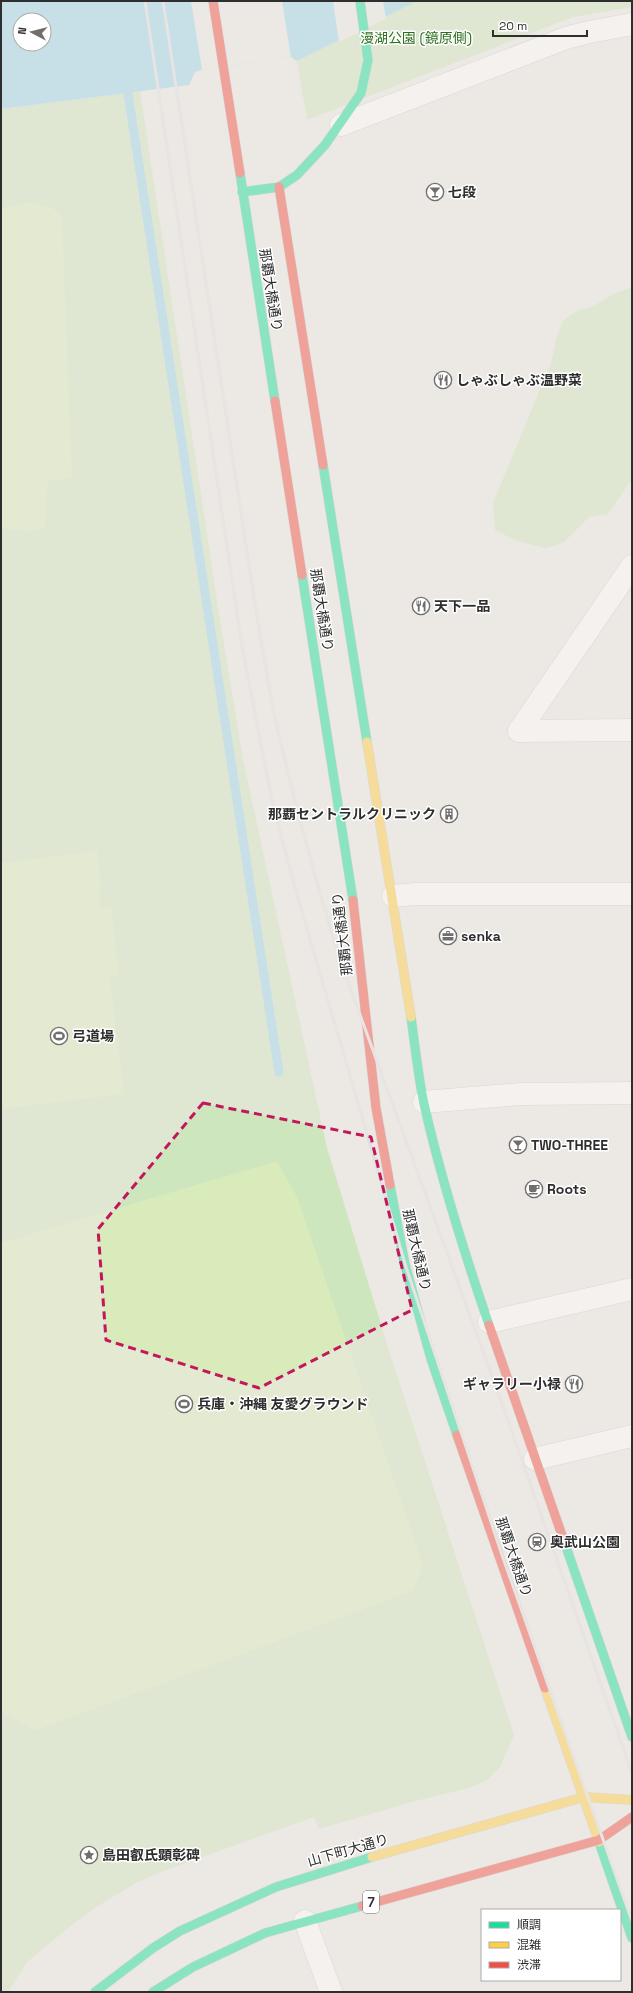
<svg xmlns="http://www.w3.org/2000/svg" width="633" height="1993" viewBox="0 0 633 1993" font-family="'Space Grotesk','Noto Sans JP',sans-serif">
<rect width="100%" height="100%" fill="#ece8e4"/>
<g fill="#cee6be">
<path d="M407,1H632V7L573,17L307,120L297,61Z"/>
<path d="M140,91L220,620L243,759L327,1148L391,1357L514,1735L500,1767L487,1780L469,1788L419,1800L319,1829L314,1817L158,1873L136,1883L98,1906L73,1924L27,1962L8,1992H1V109Z"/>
<path d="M632,287V479L608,514L589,517L563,543L545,548L517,541L495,530L493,503L551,363L557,335L563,321L578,310L592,307L613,294Z"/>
</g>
<g fill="#d9eabb">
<path d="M32,202L53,208L62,218L72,478L48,481L45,527L31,532L1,528V209Z"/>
<path d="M97,851L101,891H99L101,908L111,907L119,976L110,977L124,1094L1,1109V863Z"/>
<path d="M277,1161L297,1197L423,1565L413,1591L36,1730L1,1712V1243Z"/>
</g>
<path fill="#99d6ec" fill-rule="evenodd" d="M1,1H417L297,61L291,57L201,70L195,72L189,85L1,109ZM20,20H44V44H20Z"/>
<g fill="#ece8e4">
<path d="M191,1H282L291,57L202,70Z"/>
<path d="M333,1H383L386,19L339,42Z"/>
</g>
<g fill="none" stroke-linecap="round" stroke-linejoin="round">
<path stroke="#99d6ec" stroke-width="9" d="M126,81L279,1072"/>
<defs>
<g id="street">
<path d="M341,125L566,38L589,32L632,24"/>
<path d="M519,731L632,566"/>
<path d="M519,731L632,730"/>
<path d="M393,896L415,894H632"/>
<path d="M424,1102L521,1094L632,1093"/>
<path d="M489,1322L632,1289"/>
<path d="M535,1459L632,1436"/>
<path d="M305,1921L331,1992"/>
</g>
<g id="fast">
<path d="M240,173L275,401"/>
<path d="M242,192L279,187L297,175L325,145L361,93L368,60L360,1"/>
<path d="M323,465L367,742"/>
<path d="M302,575L353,900"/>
<path d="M411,1017C415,1046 418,1075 424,1104C441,1179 464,1252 489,1325"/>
<path d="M390,1185L405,1264L431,1359L457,1435"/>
<path d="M564,1541L632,1737"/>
<path d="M599,1842L632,1938"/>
<path d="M95,1992L153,1948L180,1931L276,1887L372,1857"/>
<path d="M153,1992L193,1967L265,1933L362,1906"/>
</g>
<g id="slow">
<path d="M367,742L411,1017"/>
<path d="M545,1688L599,1842"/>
<path d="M372,1857L584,1797L632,1800"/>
</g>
<g id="jam">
<path d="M213,1L240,173"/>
<path d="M279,187L323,465"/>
<path d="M275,401L302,575"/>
<path d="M353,900L376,1108L390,1185"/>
<path d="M489,1325L564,1541"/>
<path d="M457,1435L545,1688"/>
<path d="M362,1906L599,1840L632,1817"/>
</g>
</defs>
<use href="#street" stroke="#c5c4c5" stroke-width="23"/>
<use href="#fast" stroke="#c5c4c5" stroke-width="10"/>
<use href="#slow" stroke="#c5c4c5" stroke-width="10"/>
<use href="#jam" stroke="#c5c4c5" stroke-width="10"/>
<use href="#street" stroke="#fcfcfb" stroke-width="22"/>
<use href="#fast" stroke="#16e098" stroke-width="9"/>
<use href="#slow" stroke="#ffcf43" stroke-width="9"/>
<use href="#jam" stroke="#f24e42" stroke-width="9"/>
<g stroke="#dfdfe1" stroke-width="3">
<path d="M145,1L242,646L272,801L293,881L406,1267L502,1555L632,1921"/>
<path d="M163,1L256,611C262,645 267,679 274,713C292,796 315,878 340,960L500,1398L632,1773"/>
</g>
</g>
<path d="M0 0H633V1993H0ZM203,1103L371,1137L412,1310L259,1388L106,1340L98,1229Z" fill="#ece8e4" fill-opacity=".55" fill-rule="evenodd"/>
<path fill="none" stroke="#c2185b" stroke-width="3" stroke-dasharray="8 5" stroke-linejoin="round" d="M203,1103L371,1137L412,1310L259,1388L106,1340L98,1229Z"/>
<defs>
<symbol id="bar-ring" viewBox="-11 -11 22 22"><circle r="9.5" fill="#fff" stroke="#706f6e" stroke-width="1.5"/><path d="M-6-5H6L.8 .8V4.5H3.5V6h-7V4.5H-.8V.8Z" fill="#706f6e"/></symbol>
<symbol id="restaurant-ring" viewBox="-11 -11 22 22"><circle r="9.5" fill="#fff" stroke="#706f6e" stroke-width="1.5"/><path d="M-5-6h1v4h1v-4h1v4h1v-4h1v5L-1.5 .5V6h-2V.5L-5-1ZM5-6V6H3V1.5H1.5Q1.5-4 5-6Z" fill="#706f6e"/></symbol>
<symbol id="building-ring" viewBox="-11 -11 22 22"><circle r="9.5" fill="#fff" stroke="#706f6e" stroke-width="1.5"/><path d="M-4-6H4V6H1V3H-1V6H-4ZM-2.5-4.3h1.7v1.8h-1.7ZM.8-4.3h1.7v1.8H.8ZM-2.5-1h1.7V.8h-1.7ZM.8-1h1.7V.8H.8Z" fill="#706f6e"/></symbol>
<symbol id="office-ring" viewBox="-11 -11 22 22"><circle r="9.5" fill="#fff" stroke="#706f6e" stroke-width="1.5"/><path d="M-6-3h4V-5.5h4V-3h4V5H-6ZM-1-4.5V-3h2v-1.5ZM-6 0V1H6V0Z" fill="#706f6e"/></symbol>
<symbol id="stadium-ring" viewBox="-11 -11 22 22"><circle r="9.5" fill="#fff" stroke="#706f6e" stroke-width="1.5"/><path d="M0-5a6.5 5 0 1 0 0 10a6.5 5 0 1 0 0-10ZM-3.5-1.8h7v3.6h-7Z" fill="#706f6e"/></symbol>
<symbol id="cafe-ring" viewBox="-11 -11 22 22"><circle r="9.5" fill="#fff" stroke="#706f6e" stroke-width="1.5"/><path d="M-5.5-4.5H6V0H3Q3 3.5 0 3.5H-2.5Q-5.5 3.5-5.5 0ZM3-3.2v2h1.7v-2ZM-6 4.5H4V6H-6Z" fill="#706f6e"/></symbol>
<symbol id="station-ring" viewBox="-11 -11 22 22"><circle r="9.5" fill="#fff" stroke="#706f6e" stroke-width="1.5"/><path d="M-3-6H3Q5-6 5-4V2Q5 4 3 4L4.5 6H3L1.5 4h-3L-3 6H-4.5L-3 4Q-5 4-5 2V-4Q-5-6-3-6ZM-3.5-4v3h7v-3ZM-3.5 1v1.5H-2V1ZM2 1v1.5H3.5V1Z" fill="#706f6e"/></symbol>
<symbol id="sight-ring" viewBox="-11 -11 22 22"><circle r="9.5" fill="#fff" stroke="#706f6e" stroke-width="1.5"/><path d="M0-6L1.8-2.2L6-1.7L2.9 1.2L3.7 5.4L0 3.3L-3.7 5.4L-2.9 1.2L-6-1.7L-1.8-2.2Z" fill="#706f6e"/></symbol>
</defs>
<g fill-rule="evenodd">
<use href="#bar-ring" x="425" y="182" width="20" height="20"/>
<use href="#restaurant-ring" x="433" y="370" width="20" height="20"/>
<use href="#restaurant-ring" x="411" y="596" width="20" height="20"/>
<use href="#building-ring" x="439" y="804" width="20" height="20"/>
<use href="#office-ring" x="438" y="926" width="20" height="20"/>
<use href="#stadium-ring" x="49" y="1026" width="20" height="20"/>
<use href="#bar-ring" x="508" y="1135" width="20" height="20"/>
<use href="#cafe-ring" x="524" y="1179" width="20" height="20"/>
<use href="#restaurant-ring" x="564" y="1374" width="20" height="20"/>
<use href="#stadium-ring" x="174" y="1394" width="20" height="20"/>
<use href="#station-ring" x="527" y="1532" width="20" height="20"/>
<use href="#sight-ring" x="79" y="1845" width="20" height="20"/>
</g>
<g text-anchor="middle" stroke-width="3" stroke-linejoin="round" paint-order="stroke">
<rect fill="#fff" stroke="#6d6d6d" stroke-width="1" x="363" y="1891" width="16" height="22" rx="3"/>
<g font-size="13" font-weight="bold" fill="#2e2e2e">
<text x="371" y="1907">7</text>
</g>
<g font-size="14" fill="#2c6e1b" stroke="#fff">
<text x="416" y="43">漫湖公園 (鏡原側)</text>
</g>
<g font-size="14" font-weight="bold" fill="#2e2e2e" stroke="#fff" text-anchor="start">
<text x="448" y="197">七段</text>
<text x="456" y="385">しゃぶしゃぶ温野菜</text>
<text x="434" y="611">天下一品</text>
<text x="436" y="819" text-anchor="end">那覇セントラルクリニック</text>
<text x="461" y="941">senka</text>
<text x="72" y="1041">弓道場</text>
<text x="531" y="1150">TWO-THREE</text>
<text x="547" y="1194">Roots</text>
<text x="561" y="1389" text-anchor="end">ギャラリー小禄</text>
<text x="197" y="1409">兵庫・沖縄 友愛グラウンド</text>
<text x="550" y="1547">奥武山公園</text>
<text x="102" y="1860">島田叡氏顕彰碑</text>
</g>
<g font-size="14" fill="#2e2e2e" stroke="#fff">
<text transform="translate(271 290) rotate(81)" y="5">那覇大橋通り</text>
<text transform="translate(322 610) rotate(81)" y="5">那覇大橋通り</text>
<text transform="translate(342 934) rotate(-97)" y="5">那覇大橋通り</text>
<text transform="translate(417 1250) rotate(77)" y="5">那覇大橋通り</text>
<text transform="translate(514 1557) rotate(71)" y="5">那覇大橋通り</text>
<text transform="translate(348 1850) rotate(-16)" y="5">山下町大通り</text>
</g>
</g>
<rect width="633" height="1993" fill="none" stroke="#2e2e2e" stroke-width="4"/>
<rect x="481" y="1909" width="140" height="72" fill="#ffffff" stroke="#ababab"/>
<rect x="489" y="1922" width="20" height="6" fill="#16e098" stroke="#ababab"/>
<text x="517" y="1929" font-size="12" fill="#2e2e2e">順調</text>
<rect x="489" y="1942" width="20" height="6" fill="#ffcf43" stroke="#ababab"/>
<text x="517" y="1949" font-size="12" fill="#2e2e2e">混雑</text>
<rect x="489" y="1962" width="20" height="6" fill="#f24e42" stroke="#ababab"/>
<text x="517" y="1969" font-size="12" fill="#2e2e2e">渋滞</text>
<g transform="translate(32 32) rotate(277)"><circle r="19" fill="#ffffff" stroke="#ababab"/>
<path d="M0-3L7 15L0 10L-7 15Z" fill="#706f6e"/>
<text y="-6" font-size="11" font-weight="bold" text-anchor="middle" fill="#2e2e2e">N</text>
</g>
<path d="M493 30v6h94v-6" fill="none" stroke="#2e2e2e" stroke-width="2"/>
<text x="499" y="30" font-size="12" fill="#2e2e2e" stroke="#ffffff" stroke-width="3" paint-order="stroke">20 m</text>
</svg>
